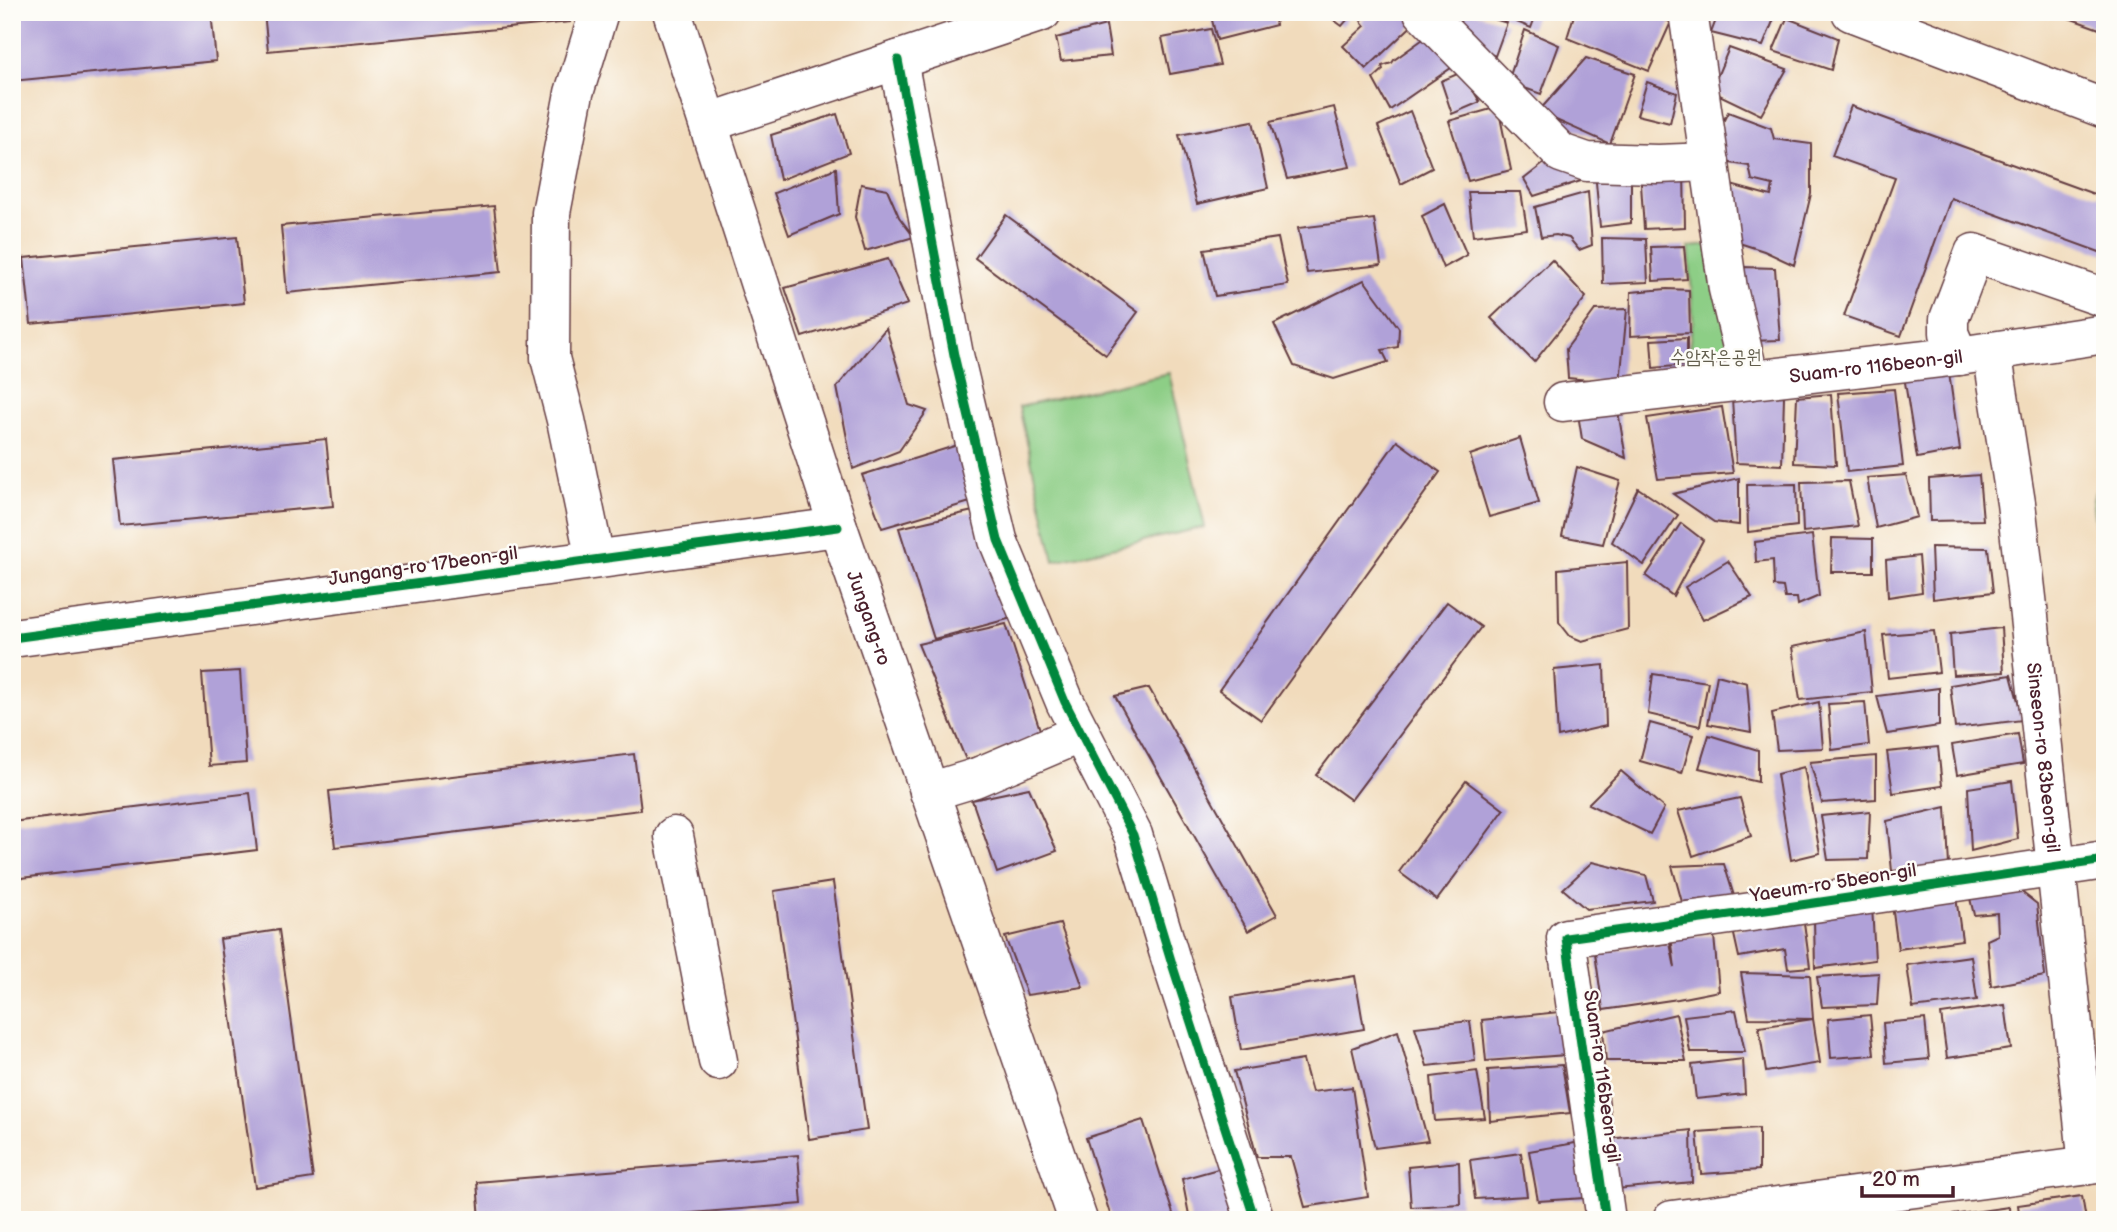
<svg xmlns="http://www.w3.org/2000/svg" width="2117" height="1232" viewBox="0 0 2117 1232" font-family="'Balsamiq Sans','Poor Story',sans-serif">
<rect width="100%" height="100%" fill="#fdfcf7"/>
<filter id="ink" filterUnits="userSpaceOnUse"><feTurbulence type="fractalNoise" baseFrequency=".0143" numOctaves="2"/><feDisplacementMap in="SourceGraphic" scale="14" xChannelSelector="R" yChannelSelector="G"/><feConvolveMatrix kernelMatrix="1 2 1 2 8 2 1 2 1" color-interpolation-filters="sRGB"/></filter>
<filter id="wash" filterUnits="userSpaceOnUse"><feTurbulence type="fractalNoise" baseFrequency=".00686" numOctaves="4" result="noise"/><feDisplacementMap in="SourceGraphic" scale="28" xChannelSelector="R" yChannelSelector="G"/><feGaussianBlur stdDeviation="1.57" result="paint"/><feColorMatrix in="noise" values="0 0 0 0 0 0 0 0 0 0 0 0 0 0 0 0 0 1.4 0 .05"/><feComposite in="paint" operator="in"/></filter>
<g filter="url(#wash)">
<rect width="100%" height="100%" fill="#f1dbbc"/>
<g fill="#8dce86" stroke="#6c7658" stroke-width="2">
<path d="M1722,244L1750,380L1683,388L1693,319L1689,247Z"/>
<path d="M1169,373L1205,527L1054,561L1019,407Z"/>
<path d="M2105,471V598L2092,499Z"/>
</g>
<g id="blocks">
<g fill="#b0a1d8">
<path d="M32,12H211L216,61L12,81V14Z"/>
<path d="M264,12H569L570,22L268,51Z"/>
<path d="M1210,12H1273L1276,25L1217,40Z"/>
<path d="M1323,12H1354L1342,26Z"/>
<path d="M1370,12H1416L1421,17L1366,69L1343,46L1365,26L1361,21Z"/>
<path d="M1463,12H1472L1507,23L1495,56L1482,50L1470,38L1468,30L1458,29Z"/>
<path d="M1493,12H1537L1531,28Z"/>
<path d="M1575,12H1645L1671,22L1649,71L1567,38Z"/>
<path d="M1719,12H1772L1776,14L1763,46L1711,33Z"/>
<path d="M2055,12H2105V31L2055,13Z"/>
<path d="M1787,18L1838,38L1831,70L1773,51Z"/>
<path d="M1106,25L1111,56L1061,61L1056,38Z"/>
<path d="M1211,29L1220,65L1170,74L1162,38Z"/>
<path d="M1525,30L1559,45L1541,94L1508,82Z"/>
<path d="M1433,32L1461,61L1390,110L1373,79L1383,70L1382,66L1392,63L1394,60Z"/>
<path d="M1729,48L1787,69L1761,115L1711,91Z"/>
<path d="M1586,58L1635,74L1610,144L1538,112Z"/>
<path d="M1462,72L1480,102L1452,114L1441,81Z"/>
<path d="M1647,82L1677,93L1670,123L1637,115Z"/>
<path d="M1851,106L2105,198V254L1951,198L1901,336L1844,316L1895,178L1832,156Z"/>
<path d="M1334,107L1350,167L1287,179L1270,122Z"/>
<path d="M1498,107L1511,170L1468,181L1449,121Z"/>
<path d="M1410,111L1432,168L1401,184L1378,126Z"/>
<path d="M1728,112L1771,128L1774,139L1811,144V194L1794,265L1764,251L1736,242L1731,185L1771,196L1773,185L1752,180L1749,166L1724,162L1718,132Z"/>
<path d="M837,114L849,153L780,180L771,135Z"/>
<path d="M1253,121L1268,188L1197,204L1179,135Z"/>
<path d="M1556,154L1580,170L1581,181L1534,196L1524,179Z"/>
<path d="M836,168L839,214L789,235L774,193Z"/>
<path d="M1631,168V223L1600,227L1595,171Z"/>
<path d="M1640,169L1684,170L1685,227L1644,229Z"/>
<path d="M861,184L887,189L899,217L914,237L865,251L855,217Z"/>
<path d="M1468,192H1521L1527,229L1473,236Z"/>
<path d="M1588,192L1592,245L1579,250L1569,238L1556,235L1541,237L1535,207Z"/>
<path d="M1445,204L1467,255L1443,268L1422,216Z"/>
<path d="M494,206L501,272L287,293L281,226Z"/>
<path d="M1006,215L1138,312L1106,355L975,258Z"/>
<path d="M1374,219L1381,265L1307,273L1298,228Z"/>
<path d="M237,237L244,303L31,324L24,258Z"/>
<path d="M1278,238L1288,285L1215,296L1204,249Z"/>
<path d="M1602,238L1646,239L1648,282L1603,284Z"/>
<path d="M1684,246L1687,279L1653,281L1651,247Z"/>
<path d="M888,259L908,304L802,337L785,288Z"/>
<path d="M1552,260L1586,297L1534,362L1491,318Z"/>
<path d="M1742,267L1775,268L1780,340L1748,341Z"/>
<path d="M1364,280L1399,328L1398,347L1382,350L1388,362L1334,379L1294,366L1274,324Z"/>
<path d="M1667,289L1689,290L1690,333L1630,336L1631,292Z"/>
<path d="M1627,309L1620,383L1568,378L1566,349L1595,310Z"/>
<path d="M886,328L909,405L927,411L899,451L853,469L837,387Z"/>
<path d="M1687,338V365L1653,368L1651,340Z"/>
<path d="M1949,373L1960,450L1917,458L1904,376Z"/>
<path d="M1894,389L1903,466L1847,472L1838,393Z"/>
<path d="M1831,394L1836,465L1794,463L1797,397Z"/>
<path d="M1784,396L1782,465L1736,463L1732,399Z"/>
<path d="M1722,407L1733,473L1658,479L1647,418Z"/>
<path d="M1618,411L1626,458L1582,439L1578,414Z"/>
<path d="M1520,438L1539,503L1489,517L1470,455Z"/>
<path d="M326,439L333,506L120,526L113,460Z"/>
<path d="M1397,441L1440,472L1261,720L1219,690Z"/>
<path d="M964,443L977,500L882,528L862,475Z"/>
<path d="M1577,467L1620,481L1603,544L1562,536Z"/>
<path d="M1906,475L1917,517L1876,528L1867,478Z"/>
<path d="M1979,475L1983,520L1930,521L1929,479Z"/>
<path d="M1739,478V525L1714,522L1673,494Z"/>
<path d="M1849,481L1858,526L1803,532L1801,482Z"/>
<path d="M1796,484L1797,526L1748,532L1747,485Z"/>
<path d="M1638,488L1678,515L1644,565L1612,542Z"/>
<path d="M973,511L1019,616L934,639L899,528Z"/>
<path d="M1681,523L1703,540L1673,596L1646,576Z"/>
<path d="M1812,535L1819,596L1798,605L1797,598H1785L1783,587L1774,586L1773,560L1756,562L1755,542Z"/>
<path d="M1832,538L1873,539V572H1831Z"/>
<path d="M1931,547L1988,548L1993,592L1933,599Z"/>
<path d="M1919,556L1922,592L1888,597L1886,560Z"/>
<path d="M1728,561L1752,597L1703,620L1685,587Z"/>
<path d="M1627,562L1628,629L1582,641L1570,636L1559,622L1558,569Z"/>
<path d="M1447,602L1481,627L1351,800L1316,775Z"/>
<path d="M1006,624L1042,736L966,760L918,644Z"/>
<path d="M2001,628L2004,672L1953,675L1950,634Z"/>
<path d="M1934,631L1939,672L1888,678L1883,635Z"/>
<path d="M1866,632L1872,692L1800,700L1792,647Z"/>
<path d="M1604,665L1606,726L1558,737L1554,670Z"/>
<path d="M240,671L246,763L209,766L202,673Z"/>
<path d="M1653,674L1708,682L1700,726L1648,714Z"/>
<path d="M1717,675L1747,683L1751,732L1708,724Z"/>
<path d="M2011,675L2023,720L1955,728L1950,685Z"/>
<path d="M1149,688L1277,915L1248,931L1115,696Z"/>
<path d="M1939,688V726L1887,734L1877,696Z"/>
<path d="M1819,702L1823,748L1777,750L1772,713Z"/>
<path d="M1865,702L1869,745L1832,750L1828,704Z"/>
<path d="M1650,723L1693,735L1682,773L1640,761Z"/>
<path d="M2018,734L2023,764L1957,775L1952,745Z"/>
<path d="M1709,735L1758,750V782L1699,768Z"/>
<path d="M1938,747L1942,786L1893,793L1887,752Z"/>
<path d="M634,754L641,810L335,847L329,791Z"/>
<path d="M1876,756V799L1822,803L1810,762Z"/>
<path d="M1804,767L1820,853L1791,860L1777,774Z"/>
<path d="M1621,771L1664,808L1650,834L1588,804Z"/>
<path d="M1466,781L1504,810L1437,900L1399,872Z"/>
<path d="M2012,781L2018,839L1971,851L1968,788Z"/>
<path d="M1029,788L1057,851L997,873L972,800Z"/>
<path d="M250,793L257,850L12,879V822Z"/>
<path d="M1740,798L1751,836L1693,856L1678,811Z"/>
<path d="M1946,807L1949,866L1892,871L1887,821Z"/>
<path d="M1870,811L1868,859L1828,860L1821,816Z"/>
<path d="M1592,862L1646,875L1653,901L1586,909L1563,889Z"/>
<path d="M1724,864L1734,896L1682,902L1672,866Z"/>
<path d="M833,882L867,1130L809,1139L774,891Z"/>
<path d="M2015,887L2037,904L2045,976L1991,986L1987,940L1998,935L1997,913L1974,915L1969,894Z"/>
<path d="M1956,897L1962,940L1898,949L1892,905Z"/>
<path d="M1872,906L1875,960L1815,968L1814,918Z"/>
<path d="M1803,915L1810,967L1788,969L1785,949L1739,957L1733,930Z"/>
<path d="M1060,924L1083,987L1027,995L1005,937Z"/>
<path d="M279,930L313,1178L255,1187L220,939Z"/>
<path d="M1671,936H1714L1719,991L1678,999L1603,1010L1595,953L1670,943L1675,968Z"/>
<path d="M1971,956L1977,1000L1913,1008L1907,965Z"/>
<path d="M1741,973L1810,975L1813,1019L1749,1018Z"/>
<path d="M1879,973L1877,1005L1822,1007L1817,977Z"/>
<path d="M1355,976L1364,1029L1241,1050L1232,997Z"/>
<path d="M2005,1005L2011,1049L1947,1058L1941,1014Z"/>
<path d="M1736,1010L1745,1052H1690L1684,1016Z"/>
<path d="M1559,1012L1566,1055L1486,1061L1482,1020Z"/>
<path d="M1676,1014L1686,1061H1606L1603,1031Z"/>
<path d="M1870,1015L1874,1055L1831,1058L1828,1019Z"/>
<path d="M1813,1019L1820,1063L1766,1072L1759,1027Z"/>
<path d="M1925,1019L1929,1059L1886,1063L1883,1023Z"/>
<path d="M1470,1021L1475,1061L1427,1066L1415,1027Z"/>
<path d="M1398,1031L1428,1141L1375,1148L1352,1048Z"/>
<path d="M1743,1059L1745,1094L1696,1099L1692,1065Z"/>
<path d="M1303,1060L1312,1092L1352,1087L1368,1197L1305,1207L1291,1157H1257L1234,1071Z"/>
<path d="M1562,1065L1570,1113L1490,1121L1488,1070Z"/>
<path d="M1477,1071L1485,1118L1435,1121L1431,1077Z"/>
<path d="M1143,1120L1175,1220H1112L1086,1138Z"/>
<path d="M1759,1128V1170L1701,1174L1697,1132Z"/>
<path d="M1691,1130L1692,1182L1616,1189L1609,1139Z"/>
<path d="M1581,1142L1585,1198L1538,1201L1529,1151Z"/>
<path d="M1521,1153L1527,1196L1475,1199L1470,1160Z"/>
<path d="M798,1155L802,1204L605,1220H480L477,1182Z"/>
<path d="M1459,1162L1460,1204L1411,1207L1408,1167Z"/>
<path d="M1225,1167L1236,1220H1190L1182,1179Z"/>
<path d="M2082,1196L2086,1220H2020L2018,1205Z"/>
<path d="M2009,1207L2010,1220H1945V1216Z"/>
</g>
</g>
</g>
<g filter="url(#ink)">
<use href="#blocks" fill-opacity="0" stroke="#633b41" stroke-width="2"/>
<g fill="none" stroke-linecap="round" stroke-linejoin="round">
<defs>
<g id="minor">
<path d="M1423,12L1561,153L1587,162L1658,164L1710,162"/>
<path d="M1688,12L1728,289L1750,380"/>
<path d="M1851,12L2105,109"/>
<path d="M898,60L954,355L998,540L1065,702L1133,835L1173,967L1255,1220"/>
<path d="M708,123L1042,12"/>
<path id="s1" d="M1992,351L2016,503L2027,598L2088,1165"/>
<path d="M1959,356L1949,333V319L1974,253L2105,298"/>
<path id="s2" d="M1563,402L1959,356L2105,334"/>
<path d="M595,559L566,420L550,358L551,213L574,93L599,12"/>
<path d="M12,638L838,527"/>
<path d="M929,792L975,778L1081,733"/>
<path d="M674,836L718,1061"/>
<path d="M1606,1220L1566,938L1787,907L2105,860"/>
<path d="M1672,1220L2105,1163"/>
</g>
<g id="major">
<path id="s3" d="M672,12L838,527L1078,1220"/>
</g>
</defs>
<use href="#minor" stroke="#633b41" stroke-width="41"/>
<use href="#major" stroke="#633b41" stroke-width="41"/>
<use href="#minor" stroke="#fff" stroke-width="38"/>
<use href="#major" stroke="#fff" stroke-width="38"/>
<defs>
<g id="cycleway">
<path d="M898,60L954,355L998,540L1065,702L1133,835L1173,967L1255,1220"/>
<path d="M12,638L838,527"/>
<path d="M1606,1220L1566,938L1787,907L2105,860"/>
</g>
</defs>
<use href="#cycleway" stroke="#fdfcf7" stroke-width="13"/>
<use href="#cycleway" stroke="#00873e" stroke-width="9"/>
</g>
</g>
<g text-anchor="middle" stroke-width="5" stroke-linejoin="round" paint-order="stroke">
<g font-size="19" fill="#615c4b" stroke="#fdfcf7">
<text x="1716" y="363">수암작은공원</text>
</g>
<g font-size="19" fill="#4a1f2b" stroke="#fdfcf7">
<text dy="7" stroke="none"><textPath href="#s2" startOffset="315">Suam-ro 116beon-gil</textPath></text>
<text transform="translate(423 565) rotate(-8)" y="7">Jungang-ro 17beon-gil</text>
<text dy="7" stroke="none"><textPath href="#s3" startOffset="637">Jungang-ro</textPath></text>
<text dy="7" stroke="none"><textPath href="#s1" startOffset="410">Sinseon-ro 83beon-gil</textPath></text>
<text transform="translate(1833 882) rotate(-9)" y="7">Yaeum-ro 5beon-gil</text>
<text transform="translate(1603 1076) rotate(82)" y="7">Suam-ro 116beon-gil</text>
</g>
</g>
<rect width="2117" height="1232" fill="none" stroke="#fdfcf7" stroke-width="42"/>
<path d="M1862 1186v10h91v-10" fill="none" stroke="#4a1f2b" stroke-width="3.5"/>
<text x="1872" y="1186" font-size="21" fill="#4a1f2b" stroke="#fdfcf7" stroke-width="5" paint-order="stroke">20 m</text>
</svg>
